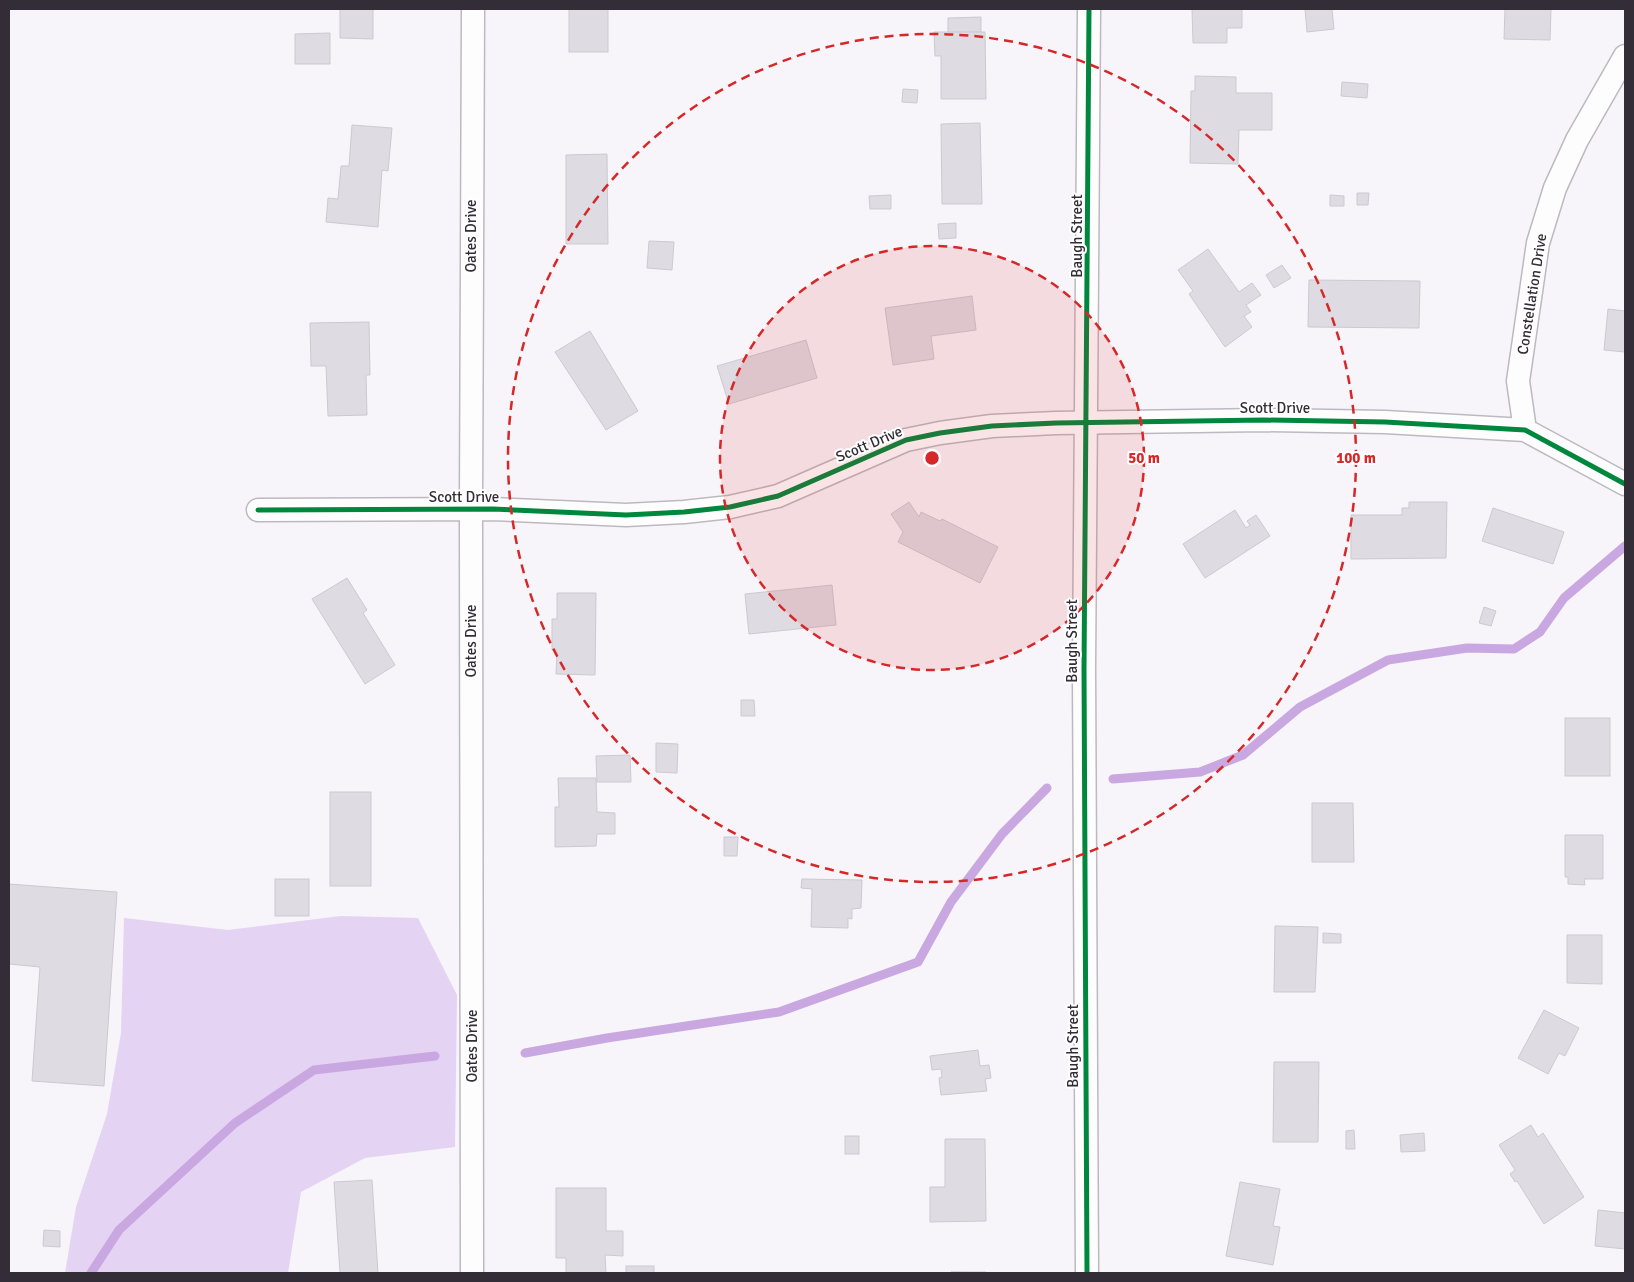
<svg xmlns="http://www.w3.org/2000/svg" width="1634" height="1282" viewBox="0 0 1634 1282" font-family="Signika,sans-serif">
<rect width="100%" height="100%" fill="#f7f4fa"/>
<path fill="#e5d3f3" d="M341,916L418,918L457,995L455,1147L365,1158L301,1192L288,1273H65L76,1207L107,1114L121,1033L124,918L228,930Z"/>
<g fill="none" stroke-linecap="round" stroke-linejoin="round">
<g stroke="#c9a7e0" stroke-width="9">
<path d="M1113,779L1200,772L1243,755L1300,707L1388,660L1467,648L1514,649L1540,632L1564,598L1625,546"/>
<path d="M525,1053L607,1038L779,1012L918,962L951,902L1002,834L1047,788"/>
<path d="M91,1273L119,1230L235,1123L314,1070L435,1056"/>
</g>
</g>
<g fill="#dedbe2" stroke="#cdc9d0">
<path d="M340,9H373V39L340,38Z"/>
<rect x="569" y="9" width="39" height="43"/>
<path d="M1192,9H1242V28H1227V43H1193Z"/>
<path d="M1305,9H1332L1334,29L1307,32Z"/>
<path d="M1505,9H1551L1550,40L1504,39Z"/>
<path d="M981,17V32L948,33V18Z"/>
<path d="M934,32H985L986,99H941V56H935Z"/>
<path d="M330,33V64H295V34Z"/>
<path d="M1195,76L1236,77V93H1272V130H1239L1238,164L1190,163L1191,91H1195Z"/>
<path d="M1342,82L1368,84L1367,98L1341,96Z"/>
<path d="M903,89L918,90L917,103L902,102Z"/>
<path d="M980,123L982,204H942L941,124Z"/>
<path d="M352,125L392,128L388,171L382,170L378,227L326,222L328,198L338,199L341,166H349Z"/>
<path d="M607,154L608,244H566V155Z"/>
<path d="M1357,193H1369L1368,205H1357Z"/>
<path d="M891,195V209H870L869,196Z"/>
<path d="M1330,195L1344,196V206H1330Z"/>
<path d="M956,223V238L939,239L938,224Z"/>
<path d="M649,241L674,242L672,270L647,268Z"/>
<path d="M1208,249L1239,292L1252,283L1261,295L1246,305L1251,312L1244,316L1252,327L1225,347L1189,294L1193,291L1178,270Z"/>
<path d="M1282,265L1291,278L1274,288L1266,275Z"/>
<path d="M1309,280L1420,281L1419,328L1308,327Z"/>
<path d="M972,296L976,330L931,336L934,359L893,365L885,308Z"/>
<path d="M1608,309L1625,311V352L1604,350Z"/>
<path d="M369,322L370,375H366L367,415L328,416L326,366H311L310,323Z"/>
<path d="M590,331L638,411L606,430L555,352Z"/>
<path d="M806,340L817,378L729,404L717,366Z"/>
<path d="M909,502L919,517L921,512L940,521L942,519L998,547L980,583L898,542L903,532L891,514Z"/>
<path d="M1409,502H1447L1446,558L1351,559V515H1402V508H1409Z"/>
<path d="M1493,508L1564,532L1553,564L1482,541Z"/>
<path d="M1235,510L1246,528L1250,525L1247,521L1256,515L1270,536L1205,578L1183,544Z"/>
<path d="M347,578L367,610L363,613L395,665L365,684L312,599Z"/>
<path d="M832,585L836,625L749,634L745,594Z"/>
<path d="M557,593H596L595,675L556,674L557,650H552V619H557Z"/>
<path d="M1484,607L1496,611L1491,626L1479,623Z"/>
<path d="M741,700H754L755,716H741Z"/>
<rect x="1565" y="718" width="45" height="58"/>
<path d="M656,743L678,744L677,773L656,772Z"/>
<path d="M630,755L631,782H597L596,756Z"/>
<path d="M558,778H596L597,812L615,813V834H597L596,846L555,847V807H559Z"/>
<rect x="330" y="792" width="41" height="94"/>
<path d="M1312,803H1353L1354,862H1312Z"/>
<path d="M1565,835H1603V879H1584L1585,885L1568,884V877H1565Z"/>
<path d="M724,837H738L737,856H724Z"/>
<rect x="275" y="879" width="34" height="37"/>
<path d="M802,879L862,880L861,908L852,909V919L848,918V928L811,927L812,889L801,888Z"/>
<path d="M9,884L117,892L104,1086L32,1081L40,967L9,964Z"/>
<path d="M1275,926L1318,927L1315,992H1274Z"/>
<path d="M1323,933L1341,934V943H1323Z"/>
<path d="M1567,935H1602V984L1567,983Z"/>
<path d="M1544,1010L1579,1028L1565,1056L1559,1053L1548,1074L1518,1058Z"/>
<path d="M978,1050L980,1066L989,1065L991,1078L985,1079L987,1091L941,1095L939,1078L942,1077L941,1069L932,1070L930,1056Z"/>
<path d="M1274,1062H1319L1318,1142H1273Z"/>
<path d="M1531,1125L1538,1137L1543,1133L1584,1197L1544,1224L1517,1181L1515,1182L1510,1174L1515,1170L1499,1145Z"/>
<path d="M1354,1130L1355,1149H1346V1131Z"/>
<path d="M1424,1133L1425,1151L1401,1152L1400,1135Z"/>
<rect x="845" y="1136" width="14" height="18"/>
<path d="M945,1139H985L986,1221L930,1222V1187H945Z"/>
<path d="M372,1180L378,1273H340L334,1182Z"/>
<path d="M1240,1182L1280,1189L1273,1226L1280,1227L1273,1265L1226,1256Z"/>
<path d="M556,1188H606V1231H623V1256L605,1255L606,1273H566V1258H556Z"/>
<path d="M1598,1210L1625,1213V1249L1595,1246Z"/>
<path d="M44,1230L60,1231V1247L43,1246Z"/>
<rect x="626" y="1266" width="28" height="7"/>
<path d="M951,1272H986L985,1273Z"/>
</g>
<g fill="none" stroke-linecap="round" stroke-linejoin="round">
<defs>
<g id="minor">
<path d="M1525,430L1518,381L1538,243L1555,188L1577,140L1625,56"/>
<path d="M258,510L493,509L626,515L684,512L730,507L778,496L906,440L940,433L992,426L1056,423L1264,420L1385,422L1525,430L1625,484"/>
<path d="M472,1273L471,509L473,9"/>
<path d="M1087,1273L1084,669L1089,9"/>
</g>
</defs>
<use href="#minor" stroke="#bdb9c0" stroke-width="25"/>
<use href="#minor" stroke="#fefdfe" stroke-width="22"/>
<defs>
<g id="cycleway">
<path d="M258,510L493,509L626,515L684,512L730,507L778,496L906,440L940,433L992,426L1056,423L1264,420L1385,422L1525,430L1625,484"/>
<path d="M1087,1273L1084,669L1089,9"/>
</g>
</defs>
<use href="#cycleway" stroke="#fff" stroke-width="8"/>
<use href="#cycleway" stroke="#00873e" stroke-width="5"/>
</g>
<circle cx="932" cy="458" r="212" fill="#d62828" fill-opacity=".12"/>
<g fill="none" stroke="#d62828" stroke-width="2.5" stroke-dasharray="9 6">
<circle cx="932" cy="458" r="212"/>
<circle cx="932" cy="458" r="424"/>
</g>
<g text-anchor="middle" stroke-width="4" stroke-linejoin="round" paint-order="stroke">
<g font-size="15" fill="#322d36" stroke="#fff">
<text transform="translate(471 236) rotate(-90)" y="5">Oates Drive</text>
<text transform="translate(1077 236) rotate(-90)" y="5">Baugh Street</text>
<text transform="translate(1532 294) rotate(-81)" y="5">Constellation Drive</text>
<text x="1275" y="413">Scott Drive</text>
<text transform="translate(869 444) rotate(-23)" y="5">Scott Drive</text>
<text x="464" y="502">Scott Drive</text>
<text transform="translate(471 641) rotate(-90)" y="5">Oates Drive</text>
<text transform="translate(1072 641) rotate(-90)" y="5">Baugh Street</text>
<text transform="translate(472 1046) rotate(-90)" y="5">Oates Drive</text>
<text transform="translate(1073 1046) rotate(-90)" y="5">Baugh Street</text>
</g>
</g>
<circle cx="932" cy="458" r="8" fill="#d62828" stroke="#fff" stroke-width="2.5"/>
<g font-size="15" text-anchor="middle" font-weight="bold" fill="#d62828" stroke="#fff" stroke-width="4" stroke-linejoin="round" paint-order="stroke">
<text x="1144" y="463">50 m</text>
<text x="1356" y="463">100 m</text>
</g>
<rect width="1634" height="1282" fill="none" stroke="#322d36" stroke-width="20"/>
</svg>
